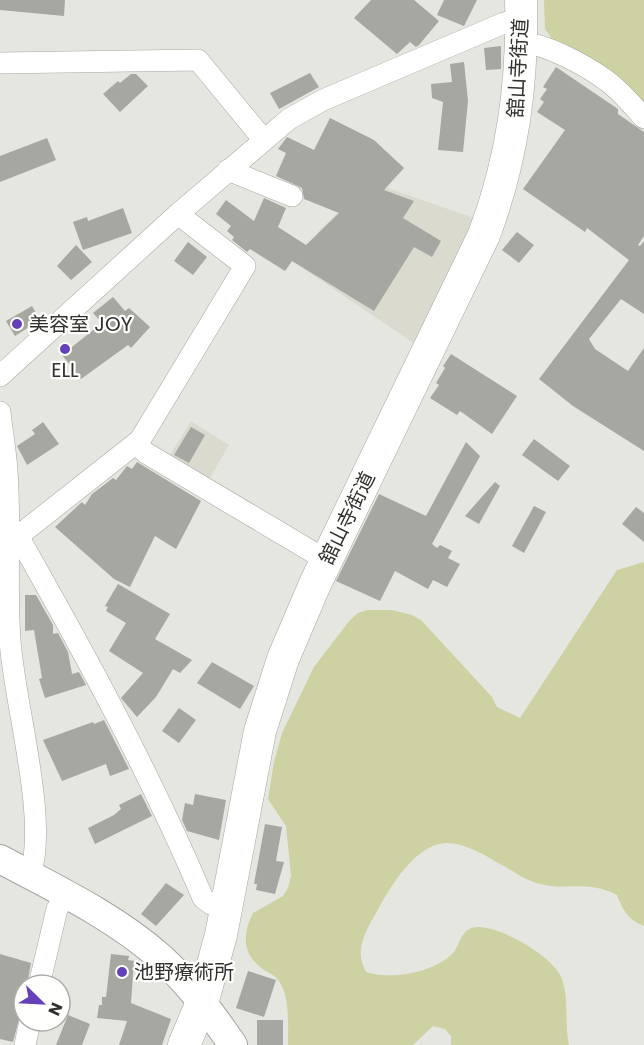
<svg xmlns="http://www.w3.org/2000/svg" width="644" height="1045" viewBox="0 0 644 1045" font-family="Poppins,'Noto Sans JP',sans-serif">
<rect width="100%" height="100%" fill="#e5e6e0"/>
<g fill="#dadbce">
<path d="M382,186L474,218L415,344L295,263L320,230L363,188Z"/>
<path d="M191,421L229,445L207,483L167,460Z"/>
</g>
<g fill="#ced2a2">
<path d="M544,0H644V108L554,42L545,29Z"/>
<path d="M644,562V926C629,921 622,909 617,895C584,879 567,892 537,883C523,879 512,870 500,864C485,855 463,842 445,843C413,846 390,888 376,913C365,932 354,951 366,972C391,980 434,973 453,953C460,945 460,932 472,928C493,921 553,956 561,977C570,998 564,1023 569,1045H451V1036L445,1029L433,1026L413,1045H288C288,1026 290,997 279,981C275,975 269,973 264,970C242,955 242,934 253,913L283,896L288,888L291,876L286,826L268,799L274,762L282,733L314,667L350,620L358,613L368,610H392L412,615L421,620L492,697L497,707L520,718L617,570Z"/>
</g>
<g fill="#a6a7a1">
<path d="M0,0H65L64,16L0,10Z"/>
<path d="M371,0H414L439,21L419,45L416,47L410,42L397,54L354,18Z"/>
<path d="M444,0H477L464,26L437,15Z"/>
<path d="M501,46V69L486,70L484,48Z"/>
<path d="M464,62L468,101L463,152L438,150L443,102L432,98L431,84L452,82L450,64Z"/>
<path d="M556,67L618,109V114L644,132V236L638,245L640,246L644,241V314L621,299L589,339L595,349L628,371L644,348V451L573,406L539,379L629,260L587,228L585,232L523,189L565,130L537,112L544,102L540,99L547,89L543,87Z"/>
<path d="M310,73L319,87L279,109L270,93Z"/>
<path d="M131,74H136L148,86L120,112L103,94L118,81L120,83Z"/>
<path d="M330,118L374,140L404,168L384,190L414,201L403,218L441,241L432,257L414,247L374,311L292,261L285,271L250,249L247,252L232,240L234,237L227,231L231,226L216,214L226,200L254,221L264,198L286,208L278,227L306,245L339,213L304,199L302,188L276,176L286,153L278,149L287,137L314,150Z"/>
<path d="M47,138L56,160L0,182V156Z"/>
<path d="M123,208L132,233L83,250L73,222L87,217L88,221Z"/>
<path d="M517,232L534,245L519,263L502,250Z"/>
<path d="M188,242L207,257L193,275L174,261Z"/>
<path d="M76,245L92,262L71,280L57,266Z"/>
<path d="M113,297L125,311L129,308L150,327L131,348L128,345L81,379L62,355L102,323L93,313Z"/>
<path d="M32,306L40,320L15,336L6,321Z"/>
<path d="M451,354L517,396L492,434L460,411L457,415L430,398L439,385L436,383L445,368L443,366Z"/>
<path d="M43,422L59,444L27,465L17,446L35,434L32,430Z"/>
<path d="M191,427L205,435L189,463L174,455Z"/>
<path d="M534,439L570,466L558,481L522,455Z"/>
<path d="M466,442L480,456L432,544L437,548L440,545L452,551L448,558L460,564L447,587L433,580L428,589L395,571L380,601L336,581L379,494L426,516Z"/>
<path d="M137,462L201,501L176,549L155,536L130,587L114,579L55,527L82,502L85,505L92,494L113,478L116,480L127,466L132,469Z"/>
<path d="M495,482L500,486L479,524L465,516Z"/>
<path d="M534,506L546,512L524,553L512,546Z"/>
<path d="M636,507L644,513V542L622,524Z"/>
<path d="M118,584L170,614L155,639L192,660L180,673L173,669L156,697L137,717L121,698L143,673L109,651L126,623L106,611L108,607L105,606Z"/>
<path d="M25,595H36L53,625V634L58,633L68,652L72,674L79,672L86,685L45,698L39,679L42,678L34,630L25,631Z"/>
<path d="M212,662L254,686L240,709L197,683Z"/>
<path d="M179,708L196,720L179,743L162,731Z"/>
<path d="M104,720L129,769L110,776L106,764L62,781L43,740L93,722L94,724Z"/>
<path d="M141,794L152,816L95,844L88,828L114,815L121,809L119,805Z"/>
<path d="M195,794L226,800L219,840L187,831L182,820L185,803L193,805Z"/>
<path d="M265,824L282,827L276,861L284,862L275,894L256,890L257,884H254Z"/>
<path d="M166,883L184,895L156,926L141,914Z"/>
<path d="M0,954L31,963L27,985H22L15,1011L21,1012L13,1042L0,1039Z"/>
<path d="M111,954L129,956L128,960L134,961L131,1003L171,1019L162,1045H119L127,1021L97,1018L99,1005H102V997H106Z"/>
<path d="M248,971L276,980L264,1017L236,1008Z"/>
<path d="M68,1015L90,1024L82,1045H56Z"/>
<rect x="257" y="1020" width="26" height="25"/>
</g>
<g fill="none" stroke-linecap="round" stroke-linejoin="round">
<defs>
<g id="street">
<path d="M522,43C545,43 587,66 607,81C621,91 632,105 644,118"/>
<path d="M0,63L198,60L263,139"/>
<path d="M228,170L292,196"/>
<path d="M0,376L178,214L289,119L323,100L504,23L522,18"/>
<path d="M0,412C2,432 6,452 7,471C11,527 6,584 10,640C14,703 49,820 30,875"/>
<path d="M136,444L146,453L326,560"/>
<path d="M18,536C85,654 150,773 203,898L211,904L227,906"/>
<path d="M8,544L140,440L245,266L178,214"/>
<path d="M39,985L57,909L66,895"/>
<path d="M25,1045L30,1021"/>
</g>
<path id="secondary" d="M0,859C54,888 114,916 160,957C189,983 211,1013 233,1045"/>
<path id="primary" d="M184,1045L203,1000L221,935L260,731L283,659L315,584L484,235C513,158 523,82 521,0"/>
</defs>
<use href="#street" stroke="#a5a6a0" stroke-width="22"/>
<use href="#secondary" stroke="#a5a6a0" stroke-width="30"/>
<use href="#primary" stroke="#a5a6a0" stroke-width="33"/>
<use href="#street" stroke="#fff" stroke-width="21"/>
<use href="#secondary" stroke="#fff" stroke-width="28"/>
<use href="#primary" stroke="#fff" stroke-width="32"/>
</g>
<g fill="#6441b9" stroke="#fffffe" stroke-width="2">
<circle cx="17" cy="324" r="6"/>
<circle cx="65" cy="349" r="6"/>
<circle cx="122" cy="972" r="6"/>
</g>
<g text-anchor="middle" stroke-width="4.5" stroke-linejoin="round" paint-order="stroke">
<g font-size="20" fill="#30312e" stroke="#fffffe">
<text transform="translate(518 68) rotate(-87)" y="7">舘山寺街道</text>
<text transform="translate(347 518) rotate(-64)" y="7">舘山寺街道</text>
</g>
<g font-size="20" fill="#30312e" stroke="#fffffe" text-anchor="start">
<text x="29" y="331">美容室 JOY</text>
<text x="65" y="377" text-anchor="middle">ELL</text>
<text x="134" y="979">池野療術所</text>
</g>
</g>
<g transform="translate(42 1003) rotate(114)"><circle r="28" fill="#fffffe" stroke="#acadab" stroke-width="1.5"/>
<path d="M0-4.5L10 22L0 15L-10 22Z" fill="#6441b9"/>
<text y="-9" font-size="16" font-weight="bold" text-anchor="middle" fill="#30312e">N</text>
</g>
</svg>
